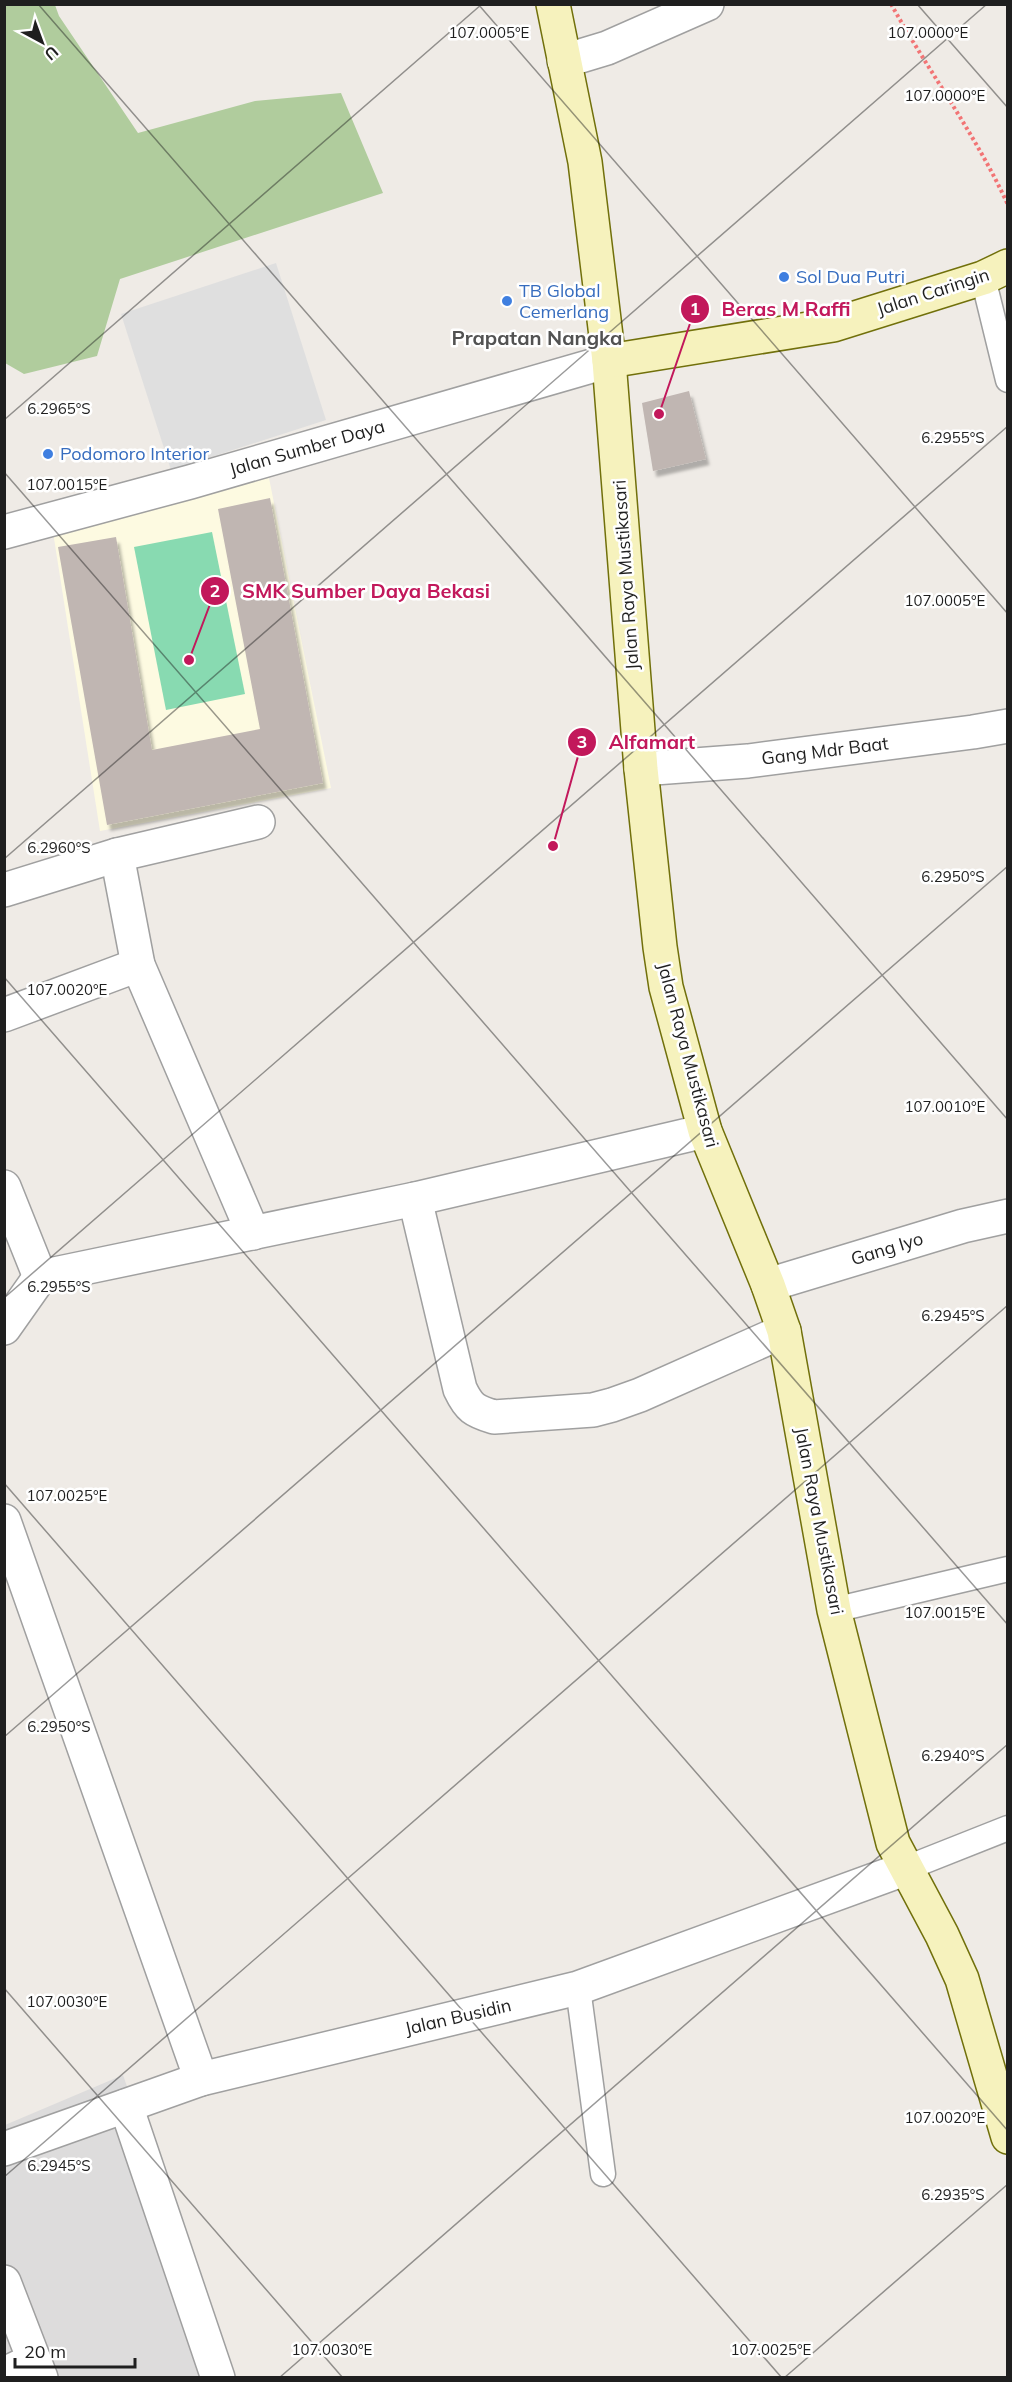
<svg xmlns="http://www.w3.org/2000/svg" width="1012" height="2382" viewBox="0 0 1012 2382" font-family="Mulish,sans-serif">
<defs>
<filter id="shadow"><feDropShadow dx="3.5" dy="6" stdDeviation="1.5" flood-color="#0004"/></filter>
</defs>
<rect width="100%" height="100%" fill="#efebe6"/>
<path fill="#dddcdc" d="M123,2075L227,2377L5,2378V2125Z"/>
<path fill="#fdfae1" d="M269,478L331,788L100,831L53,532Z"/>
<path fill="#b0cc9d" d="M4,5H55L59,16L138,133L255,101L341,93L383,193L120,279L97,356L24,374L5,363Z"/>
<path fill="#88dab1" d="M212,532L245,694L166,710L134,547Z"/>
<path fill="#dfdfdf" d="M276,263L326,420L171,470L121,314Z"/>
<g fill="#c0b6b2" filter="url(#shadow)">
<path d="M689,391L706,459L653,471L642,403Z"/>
<path d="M270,498L323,783L107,825L58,547L116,537L152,750L260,729L218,509Z"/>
</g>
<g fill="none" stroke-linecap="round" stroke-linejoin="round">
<defs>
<g id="lane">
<path d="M983,278L1008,380"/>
<path d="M834,1610L1008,1569"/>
<path d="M907,1868L1008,1828"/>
<path d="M578,1988L603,2174"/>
</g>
<g id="street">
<path d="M564,61L607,48L707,4"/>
<path d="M4,532L190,482L609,361"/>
<path d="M641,769L748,761L973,732L1008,726"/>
<path d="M117,855L138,965L253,1233"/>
<path d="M4,890L117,855L258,822"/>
<path d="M4,1015L138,965"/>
<path d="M4,1187L40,1277"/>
<path d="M415,1199L460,1389C469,1408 474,1411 494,1417L593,1410L612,1405L640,1395L784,1331"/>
<path d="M768,1285L963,1226L1008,1216"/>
<path d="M4,1328L40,1277L415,1199L705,1131"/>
<path d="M4,1521L201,2079"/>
<path d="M126,2106L218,2378"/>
<path d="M4,2149L201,2079L578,1988L907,1868"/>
<path d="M4,2282L41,2378"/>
<path d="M4,2374L34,2360"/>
</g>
<g id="secondary">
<path d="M553,4L585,162L609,361L641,769L660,947L666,987L705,1131L768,1285L784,1331L834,1610L893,1843L942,1935L962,1979L1008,2137"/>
<path d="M609,361L833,325L983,278L1008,266"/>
</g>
</defs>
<use href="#lane" stroke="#a0a0a0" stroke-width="27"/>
<use href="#street" stroke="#a0a0a0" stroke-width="36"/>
<use href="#secondary" stroke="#71700b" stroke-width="36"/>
<path stroke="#f27475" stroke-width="4" stroke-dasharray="3 3" stroke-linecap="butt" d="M891,4C929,72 976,135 1008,205"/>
<use href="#lane" stroke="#fff" stroke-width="24"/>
<use href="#street" stroke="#fff" stroke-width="33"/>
<use href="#secondary" stroke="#f6f2bd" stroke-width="33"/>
</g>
<path fill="none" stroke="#1f1f1f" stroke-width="1.5" stroke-opacity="0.45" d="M38,4L1008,1120M478,4L1008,614M917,4L1008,108M4,420L482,4M4,472L1008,1625M4,859L987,4M4,977L1008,2131M4,1298L1008,426M4,1483L782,2378M4,1737L1008,866M4,1988L343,2378M4,2177L1008,1305M279,2378L1008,1744M784,2378L1008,2184"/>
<g fill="#3f7fe0" stroke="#fff" stroke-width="2">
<circle cx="784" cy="277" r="6"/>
<circle cx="507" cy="301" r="6"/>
<circle cx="48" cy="454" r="6"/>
</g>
<g text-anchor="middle" stroke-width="5" stroke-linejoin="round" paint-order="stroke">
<g font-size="18" fill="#366cbe" stroke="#fff" text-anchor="start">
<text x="796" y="283">Sol Dua Putri</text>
<text x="519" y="297">TB Global<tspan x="519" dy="21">Cemerlang</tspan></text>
<text x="60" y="460">Podomoro Interior</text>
</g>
<g font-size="18" fill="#1f1f1f" stroke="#fff">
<text transform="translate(933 292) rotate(-18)" y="6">Jalan Caringin</text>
<text transform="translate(307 448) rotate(-16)" y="6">Jalan Sumber Daya</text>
<text transform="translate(626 575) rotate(-94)" y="6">Jalan Raya Mustikasari</text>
<text transform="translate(825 751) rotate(-7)" y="6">Gang Mdr Baat</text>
<text transform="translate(688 1055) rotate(75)" y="6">Jalan Raya Mustikasari</text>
<text transform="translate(887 1249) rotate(-17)" y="6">Gang Iyo</text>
<text transform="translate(819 1521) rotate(79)" y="6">Jalan Raya Mustikasari</text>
<text transform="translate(458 2017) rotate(-13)" y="6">Jalan Busidin</text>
</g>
<g font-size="20" font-weight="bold" fill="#525252" stroke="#fff">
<text x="537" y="345">Prapatan Nangka</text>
</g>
</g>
<g font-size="15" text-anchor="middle" fill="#1f1f1f" stroke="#fff" stroke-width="5" stroke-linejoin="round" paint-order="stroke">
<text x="928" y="38">107.0000°E</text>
<text x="489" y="38">107.0005°E</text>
<text x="945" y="101">107.0000°E</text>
<text x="59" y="414">6.2965°S</text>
<text x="953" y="443">6.2955°S</text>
<text x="67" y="490">107.0015°E</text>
<text x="945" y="606">107.0005°E</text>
<text x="59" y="853">6.2960°S</text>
<text x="953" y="882">6.2950°S</text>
<text x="67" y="995">107.0020°E</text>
<text x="945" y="1112">107.0010°E</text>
<text x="59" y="1292">6.2955°S</text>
<text x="953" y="1321">6.2945°S</text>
<text x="67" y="1501">107.0025°E</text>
<text x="945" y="1618">107.0015°E</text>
<text x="59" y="1732">6.2950°S</text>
<text x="953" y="1761">6.2940°S</text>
<text x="67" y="2007">107.0030°E</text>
<text x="945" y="2123">107.0020°E</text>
<text x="59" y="2171">6.2945°S</text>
<text x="953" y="2200">6.2935°S</text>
<text x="332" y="2355">107.0030°E</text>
<text x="771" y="2355">107.0025°E</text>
</g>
<path fill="none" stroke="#c2185b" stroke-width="2" d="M659 414L695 309M189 660L215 591M553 846L582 742"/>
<g fill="#c2185b" stroke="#fff" stroke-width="2">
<circle cx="659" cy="414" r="6"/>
<circle cx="189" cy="660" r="6"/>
<circle cx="553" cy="846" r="6"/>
<circle cx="695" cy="309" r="15"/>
<circle cx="215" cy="591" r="15"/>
<circle cx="582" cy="742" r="15"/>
</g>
<g font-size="18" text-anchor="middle" font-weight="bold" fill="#fff">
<text x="695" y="315">1</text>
<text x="215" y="597">2</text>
<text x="582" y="748">3</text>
</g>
<g font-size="20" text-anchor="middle" font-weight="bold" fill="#c2185b" stroke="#fff" stroke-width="5" stroke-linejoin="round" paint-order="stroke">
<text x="786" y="316">Beras M Raffi</text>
<text x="366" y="598">SMK Sumber Daya Bekasi</text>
<text x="652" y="749">Alfamart</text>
</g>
<rect width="1012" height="2382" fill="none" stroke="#1f1f1f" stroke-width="12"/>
<g transform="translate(42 42) rotate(139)" stroke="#ffffff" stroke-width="4.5" paint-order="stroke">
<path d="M0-4.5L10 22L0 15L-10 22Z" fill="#1f1f1f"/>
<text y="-9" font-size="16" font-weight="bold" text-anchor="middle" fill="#1f1f1f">U</text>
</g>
<path d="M15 2358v9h120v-9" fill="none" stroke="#1f1f1f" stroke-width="3"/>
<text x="24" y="2358" font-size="18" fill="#1f1f1f" stroke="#ffffff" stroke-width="4.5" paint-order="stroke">20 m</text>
</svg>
